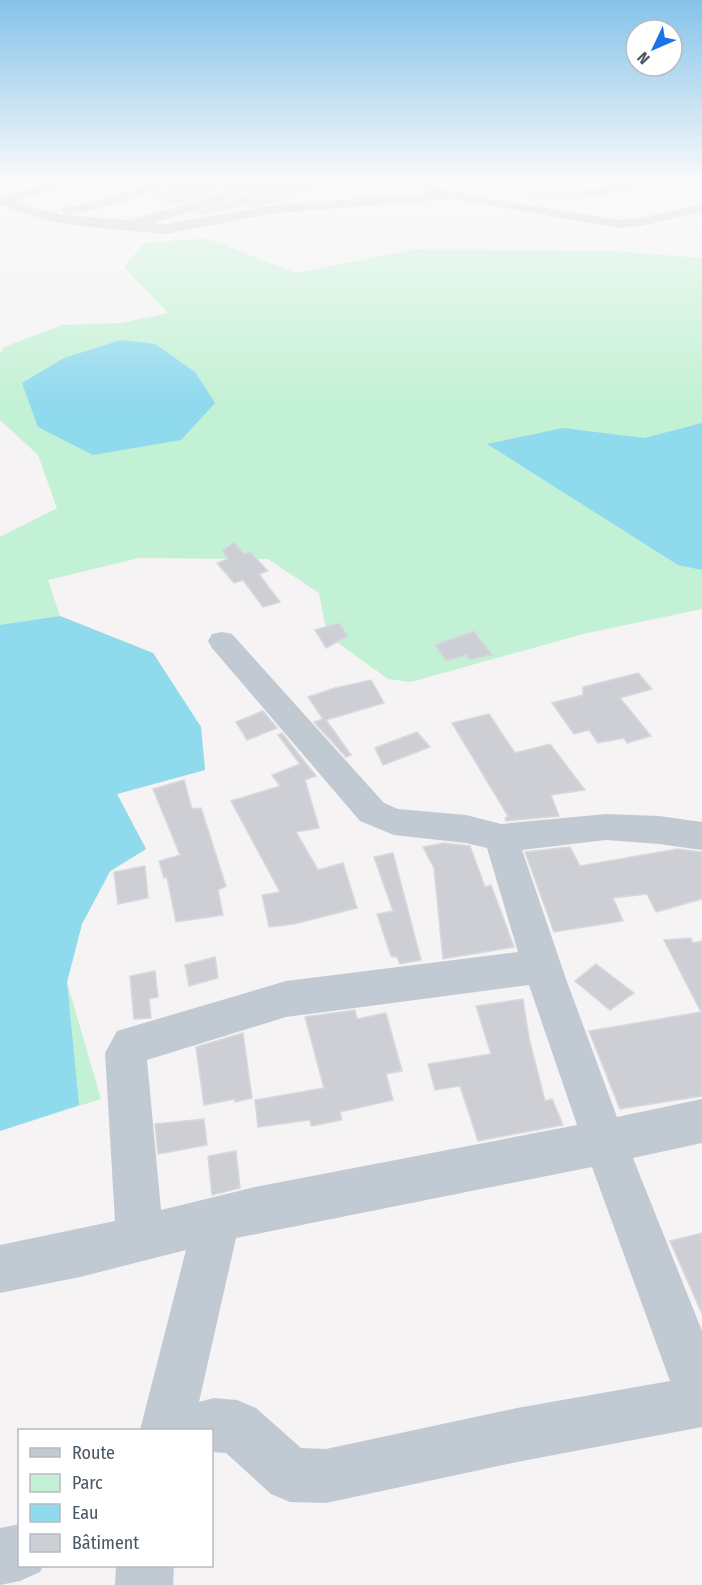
<svg xmlns="http://www.w3.org/2000/svg" width="702" height="1585" viewBox="0 0 702 1585" font-family="'Fira Sans Condensed',sans-serif">
<rect width="100%" height="100%" fill="#f5f3f3"/>
<path fill="#c3f1d5" d="M206,238L296,273L415,249L613,251L702,258V609L583,634L411,682L388,679L327,635L319,593L268,559L139,558L48,580L60,616L153,653L201,727L205,770L117,794L146,849L110,872L82,924L67,982L101,1099L0,1131V537L57,508L38,455L0,420V353L4,347L62,325L121,323L168,313L124,267L144,243Z"/>
<g fill="#90daee">
<path d="M121,340L155,344L195,372L215,403L181,440L93,455L38,427L22,383L64,358Z"/>
<path d="M702,423V570L678,565L487,444L563,428L644,438Z"/>
<path d="M60,616L153,653L201,727L205,770L117,794L146,849L110,871L82,924L67,982L79,1105L0,1131V625Z"/>
</g>
<g fill="#cdcfd5" stroke="#d7d9de" stroke-width="1.5">
<path d="M180,181H246L175,205L149,195L177,186Z"/>
<path d="M273,181H331V184L272,203L250,207L245,205L204,215L196,212L270,186Z"/>
<path d="M234,542L244,554L250,552L268,571L259,574L280,602L263,607L243,580L234,583L217,563L228,559L222,551Z"/>
<path d="M339,623L348,636L326,648L315,630Z"/>
<path d="M474,631L492,655L469,660L467,655L446,661L435,645Z"/>
<path d="M638,673L652,689L620,698L651,736L627,743L624,738L598,743L589,730L574,734L552,703L583,695V687Z"/>
<path d="M371,680L384,703L326,720L351,755L346,757L314,722L323,719L308,697L335,688Z"/>
<path d="M263,711L277,728L247,740L236,722Z"/>
<path d="M489,714L515,753L550,744L585,790L551,795L559,816L506,821L505,818L508,816L452,723Z"/>
<path d="M417,732L430,747L383,765L375,748Z"/>
<path d="M282,733L316,776L305,780L319,828L296,832L318,870L343,863L357,908L294,924L269,927L262,895L280,892L231,801L280,786L272,775L300,764L278,735Z"/>
<path d="M184,780L192,809L201,808L226,886L218,890L223,915L176,922L167,877L164,878L159,861L180,855L153,789Z"/>
<path d="M444,843L470,846L485,887L491,885L514,947L443,959L434,868L423,847Z"/>
<path d="M570,847L580,866L677,849L702,852V899L656,912L647,894L613,898L623,921L554,932L525,852Z"/>
<path d="M393,853L421,960L400,964L397,957L391,956L377,914L393,911L374,857Z"/>
<path d="M145,866L148,898L118,904L114,872Z"/>
<path d="M691,938L693,943L702,941V1096L620,1109L589,1031L701,1012L664,940Z"/>
<path d="M215,957L218,978L189,986L185,965Z"/>
<path d="M596,964L634,993L610,1010L575,981Z"/>
<path d="M155,971L158,997L149,999L151,1018L134,1019L130,976Z"/>
<path d="M523,999L529,1038L545,1101L552,1099L563,1125L478,1141L460,1086L435,1090L428,1064L491,1054L476,1006Z"/>
<path d="M355,1010L357,1019L386,1013L402,1071L386,1074L393,1100L340,1112L342,1120L311,1126L310,1120L258,1127L255,1100L324,1088L305,1017Z"/>
<path d="M243,1033L252,1098L235,1102V1099L204,1105L196,1047Z"/>
<path d="M204,1119L207,1145L158,1154L155,1124Z"/>
<path d="M236,1151L240,1188L212,1195L208,1156Z"/>
<path d="M702,1233V1314L670,1241Z"/>
</g>
<g fill="none" stroke-linecap="round" stroke-linejoin="round">
<g fill="#c1cad2" fill-rule="evenodd">
<path d="M59,181H81L79,184L15,201L49,212L67,215L61,211L63,208L104,199L158,181H178L176,184L113,205L68,215L129,220L190,203L252,181H271L269,184L200,209L152,223L165,224L276,205L428,193L423,189L430,185L480,197L619,220L641,218L702,204V212L641,226L619,228L453,199L276,213L165,234L88,227L46,220L0,205V196Z"/>
<path d="M639,181H669L662,185C639,189 544,209 529,194L536,190L577,191Z"/>
<path d="M685,181H702V188L687,184Z"/>
<path d="M222,632L232,634L384,803L398,809L466,815L501,824L606,814L659,816L702,822V850L659,844L606,840L522,850L566,979L617,1117L702,1099V1143L633,1158L702,1331V1427L517,1462L326,1503L290,1502L271,1494L226,1453L212,1452V1430H140L186,1250L80,1277L0,1293V1245L115,1221L105,1053L117,1031L286,981L518,952L487,848L466,843L394,835L360,821L212,648L208,641L212,634ZM529,985L577,1125L255,1187L161,1210L147,1060L286,1017ZM592,1167L670,1381L517,1408L326,1449L301,1448L256,1408L237,1400L214,1398L199,1402L236,1238Z"/>
<path d="M20,1524V1566H43L40,1572L20,1581L0,1585V1528Z"/>
<path d="M116,1566H174L173,1585H115Z"/>
</g>
</g>
<linearGradient id="sky" x2="0" y2="1"><stop stop-color="#85c3ea"/><stop offset="0.45" stop-color="#fafafa"/><stop offset="1" stop-color="#fafafa" stop-opacity="0"/></linearGradient>
<rect width="702" height="403" fill="url(#sky)"/>
<rect x="18" y="1429" width="195" height="138" fill="#ffffff" stroke="#b7bbc0" stroke-width="1.5"/>
<rect x="30" y="1448" width="30" height="9" fill="#c1cad2" stroke="#b7bbc0" stroke-width="1.5"/>
<text x="72" y="1459" font-size="18" fill="#4a5661">Route</text>
<rect x="30" y="1474" width="30" height="18" fill="#c3f1d5" stroke="#b7bbc0" stroke-width="1.5"/>
<text x="72" y="1489" font-size="18" fill="#4a5661">Parc</text>
<rect x="30" y="1504" width="30" height="18" fill="#90daee" stroke="#b7bbc0" stroke-width="1.5"/>
<text x="72" y="1519" font-size="18" fill="#4a5661">Eau</text>
<rect x="30" y="1534" width="30" height="18" fill="#cdcfd5" stroke="#b7bbc0" stroke-width="1.5"/>
<text x="72" y="1549" font-size="18" fill="#4a5661">Bâtiment</text>
<g transform="translate(654 48) rotate(226)"><circle r="28" fill="#ffffff" stroke="#b7bbc0" stroke-width="1.5"/>
<path d="M0-4.5L10 22L0 15L-10 22Z" fill="#1a73e8"/>
<text y="-9" font-size="16" font-weight="bold" text-anchor="middle" fill="#4a5661">N</text>
</g>
</svg>
